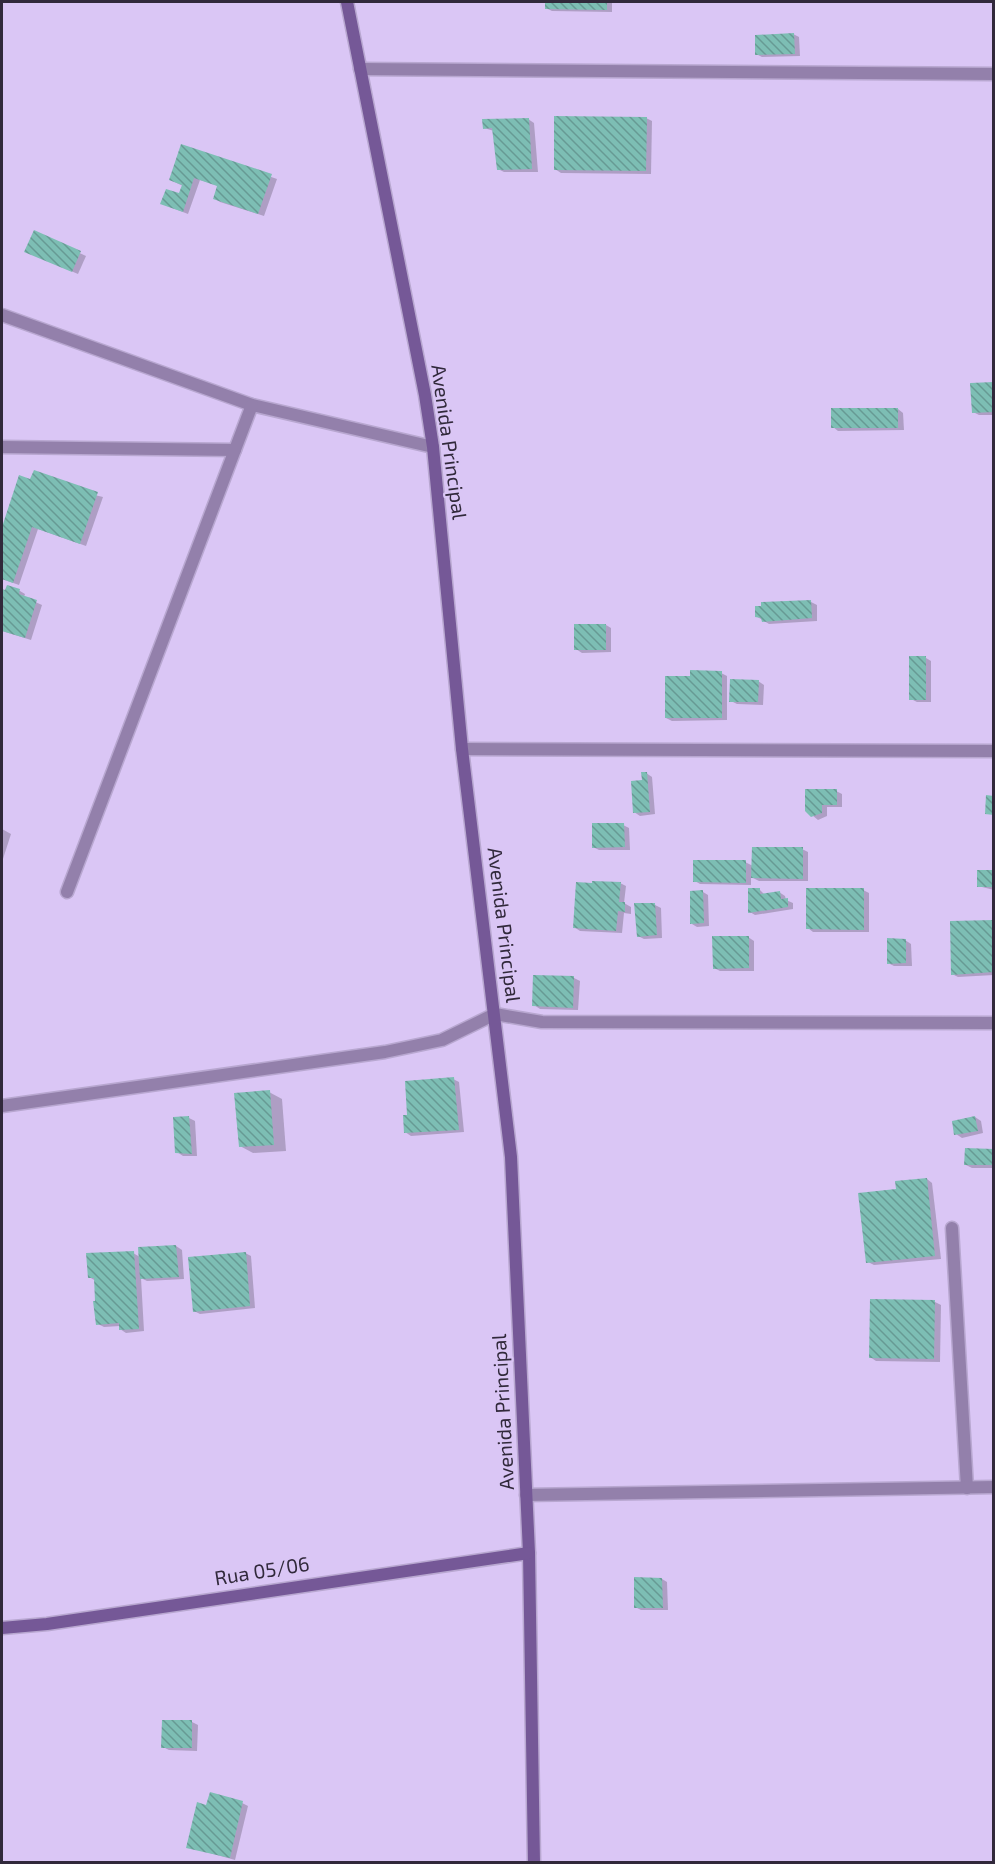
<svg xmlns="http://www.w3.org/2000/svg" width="995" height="1864" viewBox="0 0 995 1864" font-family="'Exo 2',sans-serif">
<defs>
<pattern id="building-back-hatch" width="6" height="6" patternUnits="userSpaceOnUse" patternTransform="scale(1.5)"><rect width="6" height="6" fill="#7dbeb4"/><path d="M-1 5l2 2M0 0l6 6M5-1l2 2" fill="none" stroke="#679a94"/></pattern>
</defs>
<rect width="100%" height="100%" fill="#dac6f5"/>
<g fill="#0003">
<path d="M546,2H612V12L552,11L546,8Z"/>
<path d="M793,34L799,37L800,56L762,57L756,54Z"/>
<path d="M646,118L652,121L651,174L561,173L555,169Z"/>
<path d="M528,119L534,123L538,172H504L498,169L494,131L484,128Z"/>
<path d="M182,146L277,179L264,216L220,202L214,198L219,186L200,180L188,214L162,204L180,195L183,186L170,180Z"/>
<path d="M34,232L86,256L78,274L31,254Z"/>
<path d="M994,383V415H979L973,412Z"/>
<path d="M898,409L903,413L904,430L838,431L833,427Z"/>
<path d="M20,477L103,497L86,546L38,529L19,585L2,579V532Z"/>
<path d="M2,591H20L25,594L24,597L42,605L31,640L2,631Z"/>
<path d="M811,602L817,605V621L769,624L756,616Z"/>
<path d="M606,625L611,628V652L582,653L576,649Z"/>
<path d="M926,658L931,661V702H917L911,699Z"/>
<path d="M721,673L727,676V720L672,721L666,718L691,677Z"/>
<path d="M758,681L764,685L763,705L737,704L731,701Z"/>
<path d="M646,773L652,777L655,814L640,816L634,812Z"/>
<path d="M836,791L842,794V807H827V816L818,820L806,810Z"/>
<path d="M623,825L629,828L630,850H599L593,847Z"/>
<path d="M2,829L11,834L2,862Z"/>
<path d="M802,849L808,852V881H759L751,877V885L700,884L695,881L745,862L753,866Z"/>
<path d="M994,872V890L978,886Z"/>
<path d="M620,883L626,886L624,903L631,907V914L624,913L622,933L580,931L574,927Z"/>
<path d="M759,889L765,895L779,892L785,896L786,900L793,903V909L755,915L750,912Z"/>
<path d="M863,890L869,893V932H813L808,928Z"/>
<path d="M703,892L708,895L709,926L697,927L692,924Z"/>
<path d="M655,905L661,908L662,938L644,939L638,936Z"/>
<path d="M994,921V975L958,977L952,974Z"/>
<path d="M748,937L754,941V971H720L714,968Z"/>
<path d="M905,940L911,944L912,966H894L888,963Z"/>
<path d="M535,977L574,978L580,981L578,1010L540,1009L534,1005Z"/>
<path d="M453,1079L459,1082L464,1132L411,1136L405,1132L409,1116Z"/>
<path d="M269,1092L282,1099L286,1151L253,1153L240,1146Z"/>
<path d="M975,1117L981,1121L983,1133L962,1138L956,1134Z"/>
<path d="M189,1118L195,1121L197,1156H183L177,1152Z"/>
<path d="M994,1150V1168H972L966,1165Z"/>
<path d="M927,1179L932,1183L941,1259L874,1265L868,1262Z"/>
<path d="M176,1246L182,1250L184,1279L147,1281L141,1278L144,1331L126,1333L120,1329V1326L104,1327L98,1324L96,1281L89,1277L133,1253L140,1257Z"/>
<path d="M245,1253L251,1256L255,1308L200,1314L194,1311Z"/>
<path d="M935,1302L941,1305L940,1362L876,1361L870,1357Z"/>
<path d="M662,1579L667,1582L668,1610H641L635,1607Z"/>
<path d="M192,1722L198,1725L197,1751L169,1750L163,1747Z"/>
<path d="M242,1803L248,1806L235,1860L188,1847Z"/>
</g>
<g fill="url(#building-back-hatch)">
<path d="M545,2H607V10L545,9Z"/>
<path d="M794,33L795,54L755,55V35Z"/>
<path d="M554,116L647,117L646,171L554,170Z"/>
<path d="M529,118L532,169L497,170L492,128L483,129L482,119Z"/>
<path d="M181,144L272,174L258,214L213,199L217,186L194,178L183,212L160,204L166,189L179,193L182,185L169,180Z"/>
<path d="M34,230L81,251L72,272L24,252Z"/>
<path d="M994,382V412L972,413L970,383Z"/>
<rect x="831" y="408" width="67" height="20"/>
<path d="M34,470L98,492L80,544L32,527L13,583L2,579V527L19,475L30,479Z"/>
<path d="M7,585L20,589L19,594L37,600L25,638L2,631V589L5,590Z"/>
<path d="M811,600L812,618L762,622L761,618L755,617V606H761V602Z"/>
<rect x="574" y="624" width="32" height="26"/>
<rect x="909" y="656" width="17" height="44"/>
<path d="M690,670L722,671V718H665V676H690Z"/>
<path d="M730,679L759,680L758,702H729Z"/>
<path d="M641,772H647L650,812L633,813L631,781L642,780Z"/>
<path d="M805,789H837V805H822V813L811,817L805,811Z"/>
<path d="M986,795L994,796V815L985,814Z"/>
<path d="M592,823H624L625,847L592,848Z"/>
<path d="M752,847H803V879L751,878Z"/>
<path d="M693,860H746V883L693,882Z"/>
<rect x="977" y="870" width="17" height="17"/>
<path d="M592,881L621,882L619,902H625V912L618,911L616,931L573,928L576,882L592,883Z"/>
<path d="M748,888H760V894L780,891L781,899L788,898V907L748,913Z"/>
<path d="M806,888H864V930L806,929Z"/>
<path d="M703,890L704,923L690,924V891Z"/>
<path d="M634,903H655L657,935L637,937Z"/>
<path d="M994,920V972L951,975L950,921Z"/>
<path d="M712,936H749V968L713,969Z"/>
<path d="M887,938L906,939V963L887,964Z"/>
<path d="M533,975L574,976L573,1008L532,1006Z"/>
<path d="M454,1077L459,1130L404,1133L403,1115H407L405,1081Z"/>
<path d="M270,1090L274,1145L239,1147L234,1093Z"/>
<path d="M189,1116L192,1154L175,1153L173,1117Z"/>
<path d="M975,1116L978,1131L954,1135L952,1121Z"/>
<path d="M965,1148L994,1149V1165H964Z"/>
<path d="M927,1178L935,1256L866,1263L858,1193L896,1189L895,1181Z"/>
<path d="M176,1245L179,1277L140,1279L138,1247Z"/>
<path d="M134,1251L139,1329L119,1330V1323L96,1325L93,1301H95L94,1278H88L86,1253Z"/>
<path d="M246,1252L250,1306L193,1312L188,1257Z"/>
<path d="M870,1299L935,1300L934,1359L869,1358Z"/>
<path d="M634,1577L662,1578L663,1608H634Z"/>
<path d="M162,1720H192V1748H161Z"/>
<path d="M210,1792L243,1801L230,1858L186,1848L197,1802L206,1805Z"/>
</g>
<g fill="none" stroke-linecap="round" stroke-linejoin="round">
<defs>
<g id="street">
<path d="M360,69L994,74"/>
<path d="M2,315L252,405L433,447"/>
<path d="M2,447L235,450"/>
<path d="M462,749L994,751"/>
<path d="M67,892L252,405"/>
<path d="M2,1106L385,1052L442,1040L495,1014L542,1022L994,1023"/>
<path d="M952,1228L967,1488"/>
<path d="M526,1495L994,1487"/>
</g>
<g id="secondary">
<path d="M347,2L425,395L433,447L462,749L511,1157L529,1553L534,1862"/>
<path d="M2,1628L47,1624L529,1553"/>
</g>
</defs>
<use href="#street" stroke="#b8a7d0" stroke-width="15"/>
<use href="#secondary" stroke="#b8a7d0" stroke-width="15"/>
<use href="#street" stroke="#9380ab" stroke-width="12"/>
<use href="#secondary" stroke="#755897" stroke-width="12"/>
</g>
<g text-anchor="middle" stroke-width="4.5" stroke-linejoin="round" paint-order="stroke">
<g font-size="20" fill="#31293b" stroke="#dac6f5">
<text transform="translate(449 442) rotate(82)" y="7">Avenida Principal</text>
<text transform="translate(504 925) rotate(83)" y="7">Avenida Principal</text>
<text transform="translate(503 1412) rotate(-93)" y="7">Avenida Principal</text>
<text transform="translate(262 1571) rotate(-9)" y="7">Rua 05/06</text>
</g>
</g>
<rect width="995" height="1864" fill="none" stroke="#31293b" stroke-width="6"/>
</svg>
